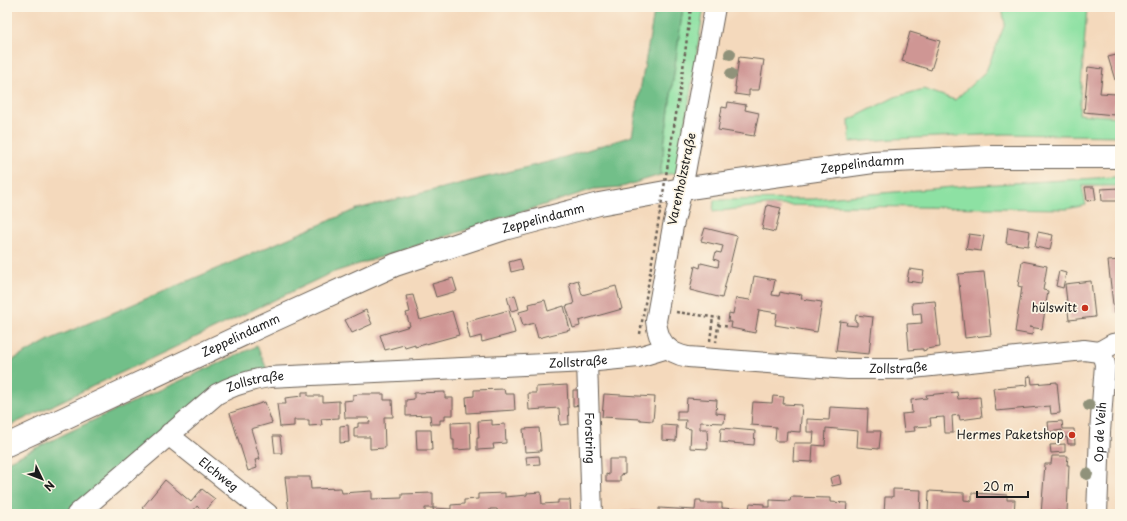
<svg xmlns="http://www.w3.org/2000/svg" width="1127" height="521" viewBox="0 0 1127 521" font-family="'Playpen Sans',sans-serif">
<rect width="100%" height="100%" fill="#fcf5e5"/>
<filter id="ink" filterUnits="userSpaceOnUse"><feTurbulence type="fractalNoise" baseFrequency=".025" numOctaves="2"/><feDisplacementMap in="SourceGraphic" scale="8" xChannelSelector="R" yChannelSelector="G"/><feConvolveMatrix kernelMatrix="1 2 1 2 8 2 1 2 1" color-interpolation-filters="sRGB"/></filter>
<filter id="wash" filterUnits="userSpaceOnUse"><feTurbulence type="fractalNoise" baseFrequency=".012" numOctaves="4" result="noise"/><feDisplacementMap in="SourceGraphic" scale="16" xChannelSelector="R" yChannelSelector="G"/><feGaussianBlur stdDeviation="0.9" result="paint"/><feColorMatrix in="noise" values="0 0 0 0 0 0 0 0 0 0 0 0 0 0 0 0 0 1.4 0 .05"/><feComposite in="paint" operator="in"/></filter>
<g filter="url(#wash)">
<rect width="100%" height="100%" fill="#f4d9bc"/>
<g fill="#8de1a3" stroke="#547e60">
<path d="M683,7H704L678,173L660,175Z"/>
<path d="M1002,7H1087L1079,114L1120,117V136L1004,134L893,139L850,142L849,120L895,97L924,89L955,100L986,71L1005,24Z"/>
<path d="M1113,177H1120V186H1082L1086,205L1067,209L767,205L713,212L714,200L813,199L964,186Z"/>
</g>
<g fill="#72bf89" stroke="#476e52">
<path d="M655,7H683L660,175L622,187L594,189L331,273L7,427V363L49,340L357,209L552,161L632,136Z"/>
<path d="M257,346L267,369L69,514H7V462L96,419Z"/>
</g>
<g id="blocks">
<g fill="#cf9694">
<path d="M910,32L940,41L931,70L902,61Z"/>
<path d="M1120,54V79L1115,80L1108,57Z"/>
<path d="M739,57L764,60L759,90H749V96L735,94L736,87H735Z"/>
<path d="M1088,67L1103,69L1100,93L1116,94L1114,115L1084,112Z"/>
<path d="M728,102L746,105L745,110L759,113L754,136L718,130L722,107L727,108Z"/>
<path d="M1085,187H1094L1096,200L1087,201Z"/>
<path d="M1120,188V201H1102L1101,189Z"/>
<path d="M767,205L781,208L775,232L762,229Z"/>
<path d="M1008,227L1030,231L1028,246L1006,243Z"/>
<path d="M705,228L737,236L722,298L690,290L695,266L700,268L701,263L718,267L719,261L714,259L716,252L721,253L723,246L701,241Z"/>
<path d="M1038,232L1053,235L1050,250L1035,247Z"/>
<path d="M969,234L984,236L981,251L966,249Z"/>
<path d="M520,259L523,269L511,272L509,262Z"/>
<path d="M1120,260V312L1114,313L1108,261Z"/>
<path d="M1022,261L1047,266L1043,290L1048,291L1042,329L1029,327L1033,328L1032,335L1015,332L1022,287L1018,286Z"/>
<path d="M909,269L924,271L922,283L907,281Z"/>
<path d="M1059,271L1066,273L1063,288L1056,286Z"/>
<path d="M984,272L991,335L965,338L958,274Z"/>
<path d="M754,276L775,280L772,295L779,296L780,292L788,294V293L802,295L801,299L822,302L817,332L775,325L777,313L759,310L755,333L731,328L732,322H728L729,313L733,314L736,298L750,300Z"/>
<path d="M453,278L457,291L436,297L432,284Z"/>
<path d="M578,280L582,295L616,286L622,309L579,321L580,326L573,328L566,306L574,304L569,283Z"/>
<path d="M1091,281L1095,317L1069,320L1065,284Z"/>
<path d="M413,295L420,320L452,311L459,335L415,347V345L405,348L404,345L385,350L380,335L410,326L406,313L410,312L406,296Z"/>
<path d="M515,295L519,309L511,311L507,297Z"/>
<path d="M545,300L548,311L564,306L570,330L538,338L534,323L523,326L519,312L530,309L529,304Z"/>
<path d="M935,301L940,347L926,349V350L923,351V349H921L909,350L907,324L922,323L921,313L913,314L912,303Z"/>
<path d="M366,310L372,324L352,333L345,320Z"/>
<path d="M509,310L515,333L482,342L481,336L470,339L466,322Z"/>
<path d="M856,315L873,317L869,354L836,351L840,321L847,322L846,325L857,326V322L855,321Z"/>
<path d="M1031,376L1032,384L1057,382L1060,413L1051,414L1050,406L996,411L993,388L1028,385L1027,377Z"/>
<path d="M567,385L569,424L560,425L559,408L529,410L528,393H536V387Z"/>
<path d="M504,389L505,394H514L515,410L467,413L466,397L474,396V390Z"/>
<path d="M573,390H580L581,405L573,406Z"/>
<path d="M302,392H308V396H323V402L339,401V418L321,419L322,425L309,426V420H294V426L280,427L277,404H286L285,398L302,396Z"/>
<path d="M445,392V398H453V415H445V420H440V424H431L430,415L406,416V400L414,399V393Z"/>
<path d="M957,392L958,399L980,397L982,417L960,420L959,415L952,416L953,433H945L944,417L930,418L931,426L914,427L915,431L904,432L902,414L912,413L911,400L927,398L926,395Z"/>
<path d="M359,394H384V400H392L393,417H384L385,448L370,449V437H354V428L358,427V423H370L369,418H345L344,401L353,400V395Z"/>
<path d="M604,394L655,397L653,421L640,420V419L602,417Z"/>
<path d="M773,396L784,397L783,404L802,405L800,432L787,431L786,441H775L776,427L751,425L753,402L772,403Z"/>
<path d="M687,398L717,400L716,413L725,414L724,423L700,422V429H707L708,449L690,448L691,429L685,428L686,420H677V411H686Z"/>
<path d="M265,402L272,423L251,429L260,459L255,460L257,468L248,471L230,413Z"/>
<path d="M830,407L868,409L867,431H881L879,449L857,447L858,431L826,428L825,446L813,445L812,462L793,461L794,443H813L814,432H807V419L829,420Z"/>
<path d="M492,420V425L505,424L506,443L493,444L494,449L477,450V438H479L478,421Z"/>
<path d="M1062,421L1063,429H1074L1075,444H1068L1067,437L1063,438L1062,430L1049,432L1048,422Z"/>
<path d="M470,422L471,449L454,450V440H452L451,423Z"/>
<path d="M348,425L349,442L340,443V426Z"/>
<path d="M662,425L677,426L676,441L662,440Z"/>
<path d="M539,428L541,451L525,452L523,429Z"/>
<path d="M721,428L755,431L754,445L720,442Z"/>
<path d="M416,430H431L432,450H417Z"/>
<path d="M273,436H280L282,453H275Z"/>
<path d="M1065,444V452L1051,453L1050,445Z"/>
<path d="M539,456L540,464L527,465L526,457Z"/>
<path d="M1052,456H1068L1067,465H1069L1067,512L1057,511V514H1041L1045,464H1051Z"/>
<path d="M609,459H625V474L620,475V482H606V474L609,475Z"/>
<path d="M839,475L841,484L832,486L830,478Z"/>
<path d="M285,477H310L311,489L341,488L342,493L372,491V499L402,498V494L433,493V508H425V514H312V512L289,513Z"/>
<path d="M165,480L191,502L202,489L215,499L204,513L197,506L191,514H150L142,508Z"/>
<path d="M893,489L921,490L920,514H884L885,497H893Z"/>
<path d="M929,491L964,493V500L972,501V493L1007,495V500H1015L1014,514L928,513Z"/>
<path d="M541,492L542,504L558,503V500H570L571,514H506V513H498L497,509H490V514H434L433,508L451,509V505L464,504V500L478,499V494L505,493V497L527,495V493Z"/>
<path d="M791,497L830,498V502L847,503L846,514H659V508L695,510L696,500H701V503H722V508L749,510L750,503L764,504V507H770V500L790,501Z"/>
<path d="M625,510L643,511V514H625Z"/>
</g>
</g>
</g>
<g filter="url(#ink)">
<use href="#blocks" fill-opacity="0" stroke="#685e54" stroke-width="1"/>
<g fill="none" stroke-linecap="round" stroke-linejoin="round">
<defs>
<g id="minor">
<path id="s1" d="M715,7L682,189L673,226L656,321C658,342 667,353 688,357L848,369H903L1084,350L1099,352L1113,344L1120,343"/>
<path id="s2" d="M587,362L592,514"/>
<path id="s3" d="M170,433L176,441L268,514"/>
<path id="s4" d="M77,514L217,394C233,385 250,380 269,377L587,362L638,357L668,348"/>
<path id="s5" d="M1097,514L1100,432L1105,364L1103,357L1099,352"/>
</g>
<g id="major">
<path id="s6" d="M7,445L272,321L395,265L504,229L599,204L682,189L873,162L985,157H1120"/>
</g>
</defs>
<use href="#minor" stroke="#685e54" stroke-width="22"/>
<use href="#major" stroke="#685e54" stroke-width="24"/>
<g stroke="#685e54" stroke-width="2.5" stroke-dasharray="3 3" stroke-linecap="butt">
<path d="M682,84H681L691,7"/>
<path d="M676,312L719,318L716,342"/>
<path d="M718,325L730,327"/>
<path d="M710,341L713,317"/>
</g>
<use href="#minor" stroke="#fff" stroke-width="20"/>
<use href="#major" stroke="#fff" stroke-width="22"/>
<path stroke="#685e54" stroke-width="2.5" stroke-dasharray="3 3" stroke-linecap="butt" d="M640,334L681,84"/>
</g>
<g fill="#90927a">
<circle cx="730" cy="54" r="6"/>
<circle cx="731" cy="74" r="6"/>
<circle cx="1089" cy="405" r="6"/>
<circle cx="1087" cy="474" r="6"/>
</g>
</g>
<g fill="#c8321e" stroke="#fcf5e5" stroke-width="1.5">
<circle cx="1085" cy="308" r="4"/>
<circle cx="1072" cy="435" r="4"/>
</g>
<g text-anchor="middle" stroke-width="3.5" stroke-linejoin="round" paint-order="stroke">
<g font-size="12" fill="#1c1c1c" stroke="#fcf5e5">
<text dy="4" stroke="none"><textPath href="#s6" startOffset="907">Zeppelindamm</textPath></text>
<text transform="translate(682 179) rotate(-78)" y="4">Varenholzstraße</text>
<text dy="4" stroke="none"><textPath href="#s6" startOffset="583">Zeppelindamm</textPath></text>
<text dy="4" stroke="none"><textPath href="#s6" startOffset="258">Zeppelindamm</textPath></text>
<text dy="4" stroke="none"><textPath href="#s4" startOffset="549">Zollstraße</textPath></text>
<text dy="4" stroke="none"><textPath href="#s1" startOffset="583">Zollstraße</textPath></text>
<text dy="4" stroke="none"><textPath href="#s4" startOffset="225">Zollstraße</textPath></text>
<text dy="4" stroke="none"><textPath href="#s5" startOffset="82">Op de Veih</textPath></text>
<text dy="4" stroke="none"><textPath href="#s2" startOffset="76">Forstring</textPath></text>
<text dy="4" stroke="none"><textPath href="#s3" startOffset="64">Elchweg</textPath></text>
</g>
<g font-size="12" fill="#1c1c1c" stroke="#fcf5e5" text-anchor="end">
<text x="1077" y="312">hülswitt</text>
<text x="1064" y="439">Hermes Paketshop</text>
</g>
</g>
<rect width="1127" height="521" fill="none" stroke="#fcf5e5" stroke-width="24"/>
<g transform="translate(42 479) rotate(133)" stroke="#fcf5e5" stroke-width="3" paint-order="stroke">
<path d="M0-3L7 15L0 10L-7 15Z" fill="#1c1c1c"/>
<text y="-6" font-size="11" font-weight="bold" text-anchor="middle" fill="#1c1c1c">N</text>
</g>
<path d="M977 491v6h51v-6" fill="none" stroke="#1c1c1c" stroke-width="2"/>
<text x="983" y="491" font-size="12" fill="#1c1c1c" stroke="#fcf5e5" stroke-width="3" paint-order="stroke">20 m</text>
</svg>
